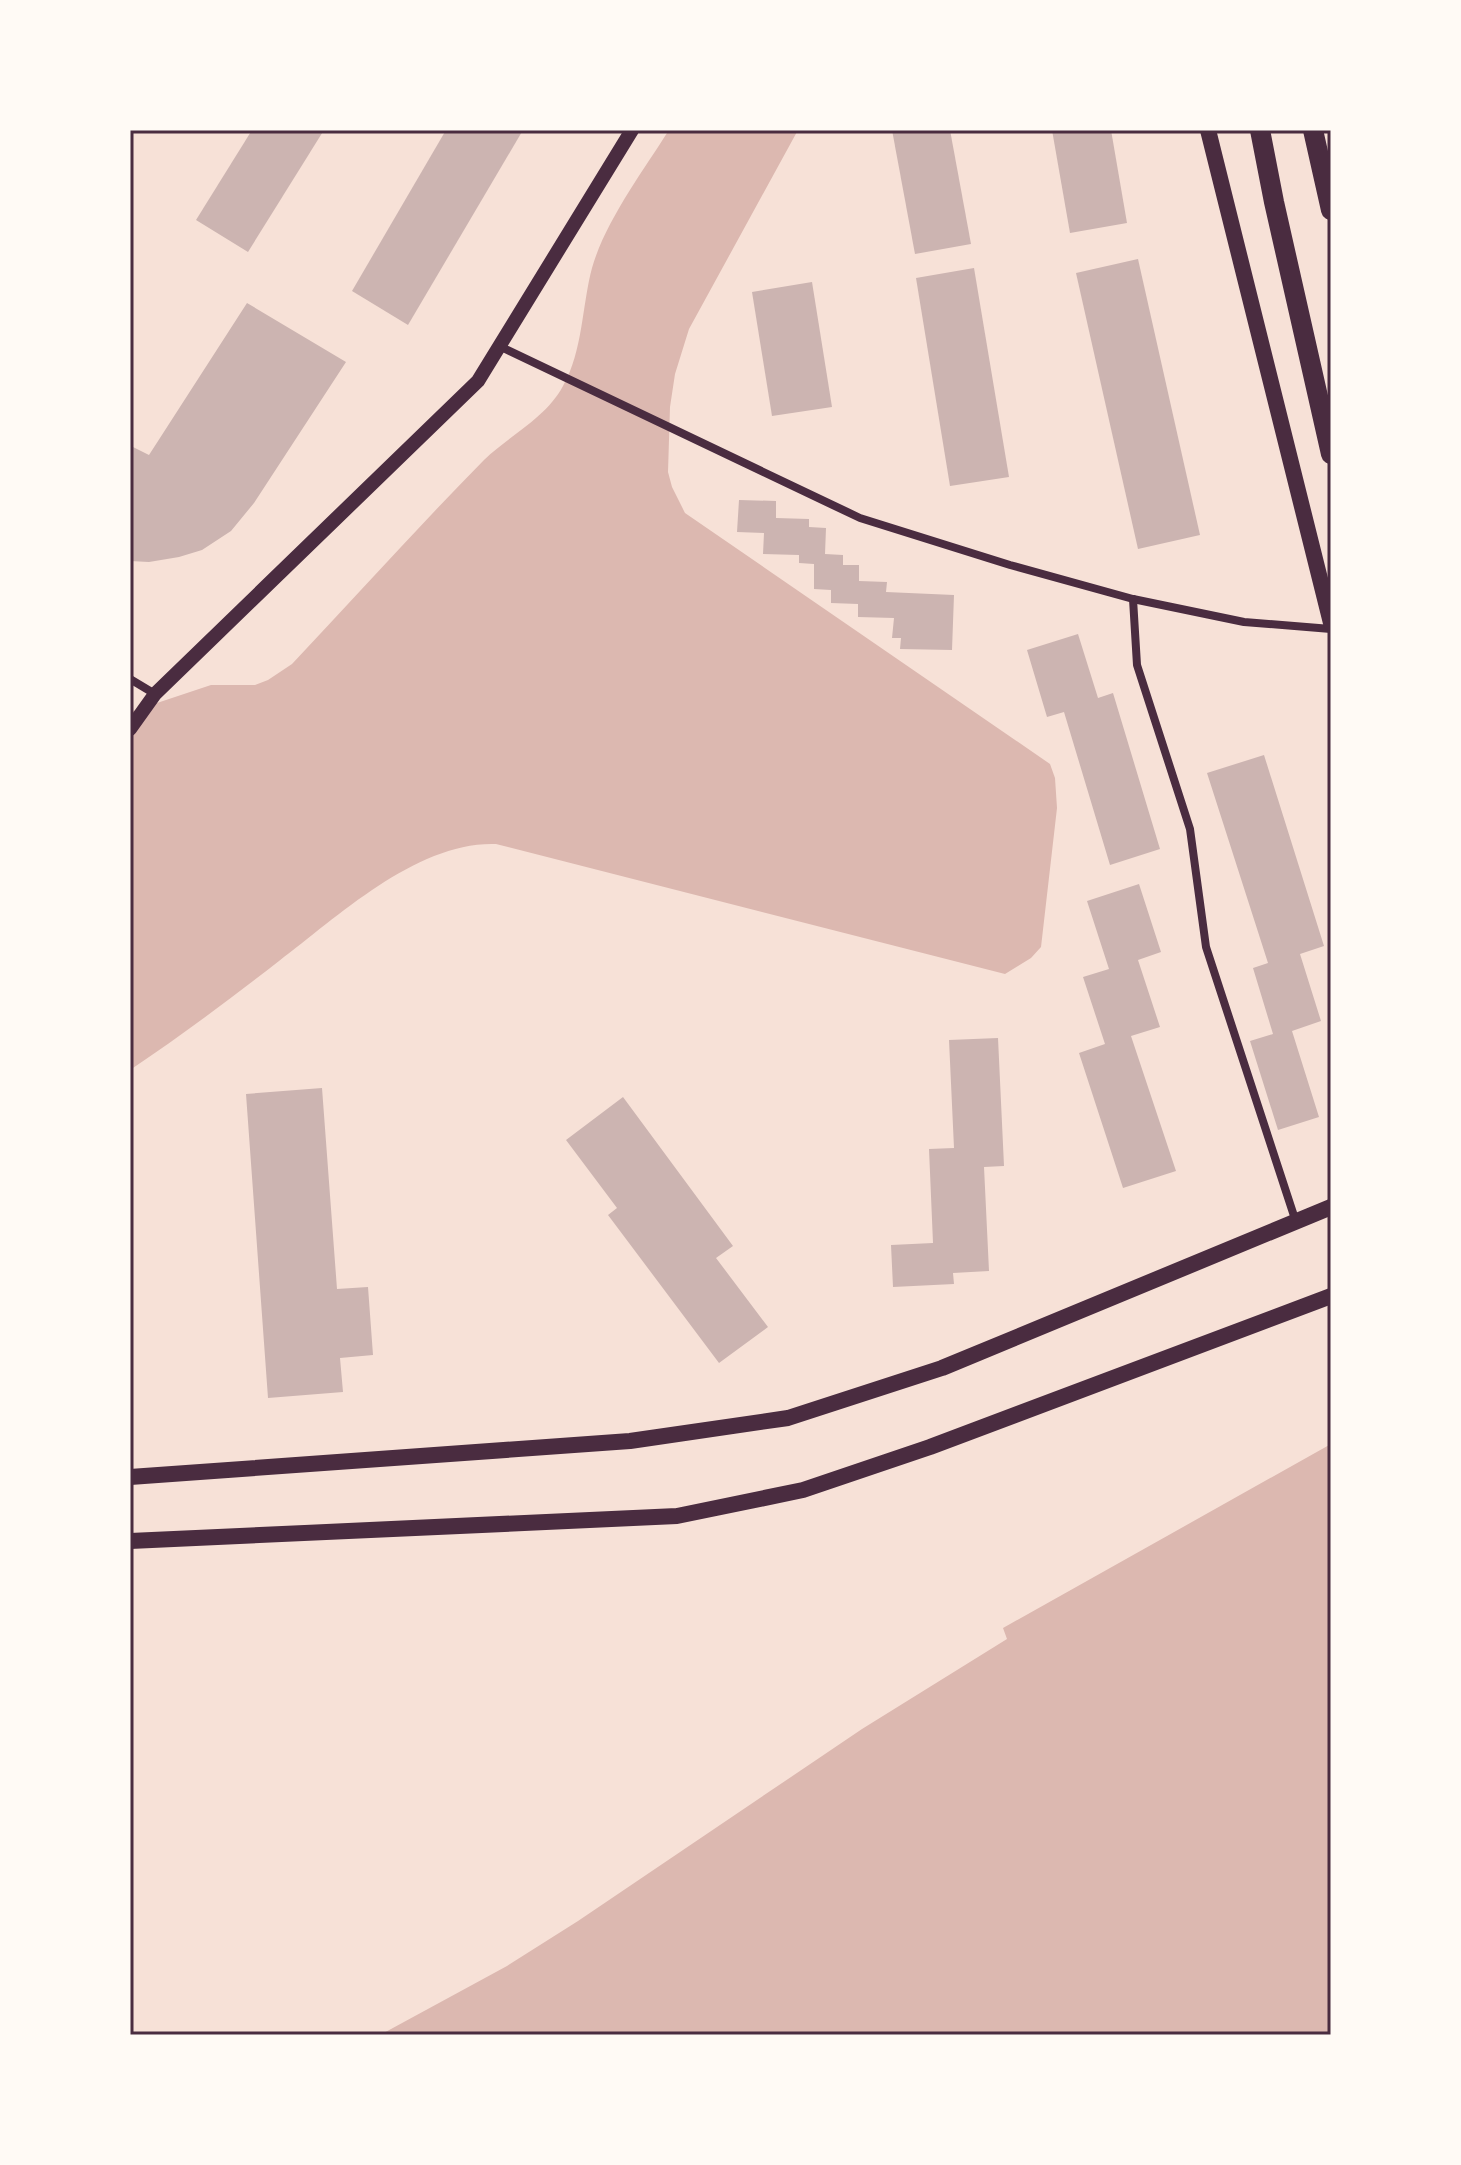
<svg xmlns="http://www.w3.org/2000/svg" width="1461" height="2165" viewBox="0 0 1461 2165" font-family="Rubik,sans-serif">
<rect width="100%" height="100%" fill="#f7e1d7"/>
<g fill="#dcb8b0">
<path d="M669,130H798L689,329L675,374L670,407L668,472L672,487L685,513L1050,764L1055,778L1057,808L1041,947L1031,958L1005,974L496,844C418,841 338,916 279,961C230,999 181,1036 130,1070V712L211,685H255L268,680L292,664C356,596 418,527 484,460C510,435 546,418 563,386C583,351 582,305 592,268C605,222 643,171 669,130Z"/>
<path d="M1331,1444V2035H380L507,1966L578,1921L862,1729L1007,1639L1003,1628Z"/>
</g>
<g fill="#ccb4b1">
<path d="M252,130H324L248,252L196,220Z"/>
<path d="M446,130H523L408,325L352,291Z"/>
<path d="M892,130H950L971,244L915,254Z"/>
<path d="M1052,130H1111L1127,223L1070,233Z"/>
<path d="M1138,259L1200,535L1138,549L1076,273Z"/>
<path d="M974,268L1009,477L950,486L916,278Z"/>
<path d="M812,282L832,407L772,416L752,292Z"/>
<path d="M247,303L346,362L254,503L231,531L202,550L179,557L149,562L130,561V447L131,446L149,455Z"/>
<path d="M739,500L776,501V518L809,519V527L826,528L825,554L843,555V565H859V581L887,582L886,592L954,595L952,650L900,649L901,638H892L894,618L858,617V604L831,603V590L814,589V564L799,563V555L763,554L764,533L737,532Z"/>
<path d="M1078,634L1098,698L1113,693L1160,849L1110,865L1064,712L1047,717L1027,650Z"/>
<path d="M1264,755L1324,946L1300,954L1321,1021L1292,1031L1319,1117L1278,1130L1250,1041L1273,1034L1253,968L1268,963L1207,773Z"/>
<path d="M1139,884L1161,952L1138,960L1160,1027L1131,1036L1176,1171L1123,1188L1079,1053L1105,1044L1083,977L1109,969L1087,901Z"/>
<path d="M998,1038L1004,1166L984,1167L989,1271L953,1273L954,1284L893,1287L891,1245L933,1243L929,1149L954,1148L949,1040Z"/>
<path d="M322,1088L337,1289L368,1287L373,1355L340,1358L343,1392L268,1398L246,1094Z"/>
<path d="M623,1097L733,1246L716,1258L768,1327L719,1363L608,1215L617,1208L566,1140Z"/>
</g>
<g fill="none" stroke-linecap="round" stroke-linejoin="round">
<g stroke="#4a2c40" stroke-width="8">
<path d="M499,346L860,518L1010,565L1133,599L1244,622L1331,629"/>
<path d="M1133,599L1137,665L1190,829L1206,947L1296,1222"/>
<path d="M130,679L155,694"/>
</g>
<path stroke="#4a2c40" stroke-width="14" d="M130,729L155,694L478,381L632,130"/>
<g stroke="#4a2c40" stroke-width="16">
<path d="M1208,130L1331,623"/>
<path d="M130,1477L630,1441L788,1418L942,1368L1331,1207"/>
<path d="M130,1541L677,1516L803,1490L930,1447L1331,1296"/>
</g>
<g stroke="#4a2c40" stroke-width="20">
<path d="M1260,130L1274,202L1331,454"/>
<path d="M1313,130L1331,210"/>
</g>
</g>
<rect width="1461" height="2165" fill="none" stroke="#fffaf5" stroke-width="264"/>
<rect x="132" y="132" width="1197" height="1901" fill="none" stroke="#4a2c40" stroke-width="3"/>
</svg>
